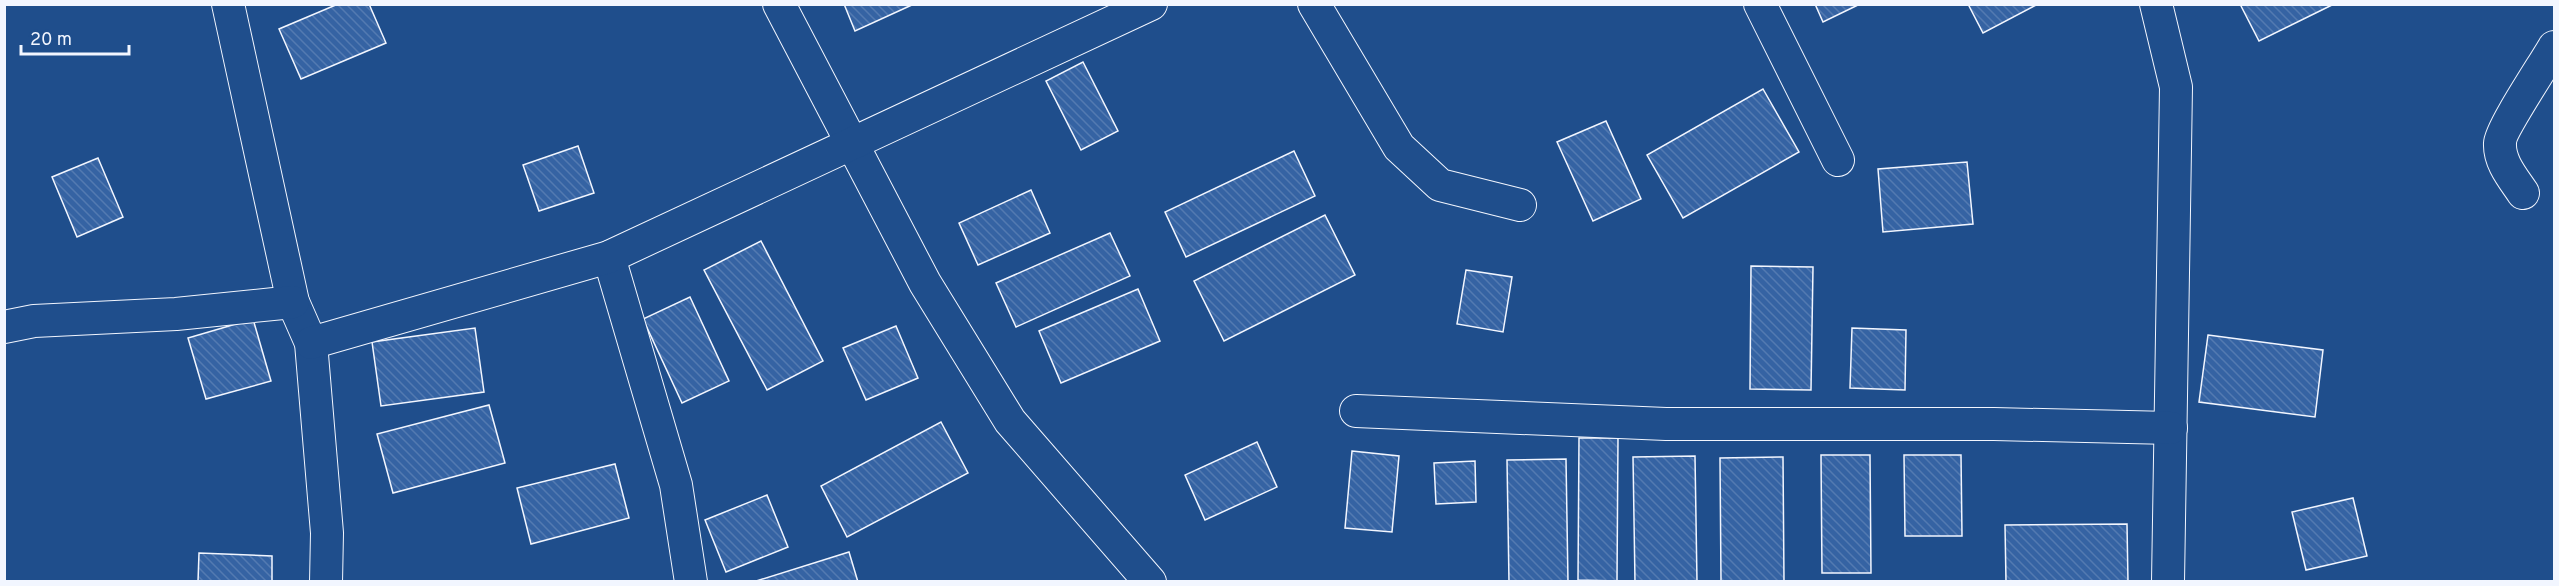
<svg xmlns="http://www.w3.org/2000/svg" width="2559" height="586" viewBox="0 0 2559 586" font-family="Overpass,sans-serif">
<defs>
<pattern id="building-back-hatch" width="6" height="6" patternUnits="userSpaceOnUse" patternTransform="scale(1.5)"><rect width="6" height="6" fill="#3563a3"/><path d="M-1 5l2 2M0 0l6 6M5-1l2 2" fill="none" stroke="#537ab1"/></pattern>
</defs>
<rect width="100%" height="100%" fill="#1f4e8c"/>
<g fill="url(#building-back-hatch)" stroke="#f2f6ff" stroke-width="1.5">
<path d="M338,4H369L386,43L301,79L279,29Z"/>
<path d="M844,4H914L855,31Z"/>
<path d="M1815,4H1860L1823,22Z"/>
<path d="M1968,4H2038L1983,33Z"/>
<path d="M2240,4H2334L2259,41Z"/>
<path d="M1083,62L1118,131L1081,150L1046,81Z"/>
<path d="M1763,89L1799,152L1683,218L1647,155Z"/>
<path d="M1606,121L1641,199L1593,221L1557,142Z"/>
<path d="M578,146L594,193L539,211L523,165Z"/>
<path d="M1294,151L1315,196L1186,257L1165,212Z"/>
<path d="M98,158L123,217L77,237L52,177Z"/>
<path d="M1967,162L1973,224L1883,232L1878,169Z"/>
<path d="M1031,190L1050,233L978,265L959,223Z"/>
<path d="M1325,215L1355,275L1224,341L1194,281Z"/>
<path d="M1110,233L1130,276L1016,327L996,283Z"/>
<path d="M761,241L823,361L767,390L704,270Z"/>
<path d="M1751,266L1813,267L1811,390L1750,389Z"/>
<path d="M1466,270L1512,277L1503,332L1457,324Z"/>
<path d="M1138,289L1160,341L1061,383L1039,331Z"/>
<path d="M690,297L729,381L682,403L643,319Z"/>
<path d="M253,319L271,381L206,399L188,338Z"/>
<path d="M896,326L918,378L866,400L843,348Z"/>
<path d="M475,328L484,392L381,406L372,342Z"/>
<path d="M1852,328L1906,330L1905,390L1850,388Z"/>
<path d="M2208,335L2323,350L2315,417L2199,402Z"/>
<path d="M489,405L505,463L393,493L377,434Z"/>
<path d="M941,422L968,473L847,537L821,486Z"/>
<path d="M1579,438H1618L1617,581L1578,580Z"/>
<path d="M1257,442L1277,487L1205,520L1185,475Z"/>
<path d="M1352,451L1399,456L1392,532L1345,528Z"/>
<path d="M1821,455H1870L1871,573H1822Z"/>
<path d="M1904,455H1961L1962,536H1905Z"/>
<path d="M1695,456L1697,582H1635L1633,457Z"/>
<path d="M1783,457L1784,582H1721L1720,458Z"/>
<path d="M1566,459L1568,582H1509L1507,460Z"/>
<path d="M1475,461L1476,502L1436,504L1434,463Z"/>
<path d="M615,464L629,518L531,544L517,488Z"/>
<path d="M767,495L788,547L726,572L705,520Z"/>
<path d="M2353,498L2367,556L2306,570L2292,512Z"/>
<path d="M2127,524L2128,582H2006L2005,525Z"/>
<path d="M849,552L858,582H753Z"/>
<path d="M199,553L272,556V582H198Z"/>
</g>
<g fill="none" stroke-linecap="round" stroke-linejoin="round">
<defs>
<g id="street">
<path d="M228,4L293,302L311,343L327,533L326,582"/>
<path d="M779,4L925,283L1010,421L1150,582"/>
<path d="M1314,4L1399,147L1440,185L1520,205"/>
<path d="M1760,4L1838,160"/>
<path d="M2156,4L2176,87L2168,582"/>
<path d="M2523,193C2513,178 2499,162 2500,143C2500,130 2545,63 2554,47"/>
<path d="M609,257L676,485L691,582"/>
<path d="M4,327L34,321L176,314L293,302"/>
<path d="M311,343L609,257L1151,4"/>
<path d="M1356,411L1666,424H1994L2171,428"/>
</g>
</defs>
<use href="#street" stroke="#f2f6ff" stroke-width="34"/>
<use href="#street" stroke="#1f4e8c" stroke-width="32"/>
</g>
<rect width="2559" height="586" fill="none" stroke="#f2f6ff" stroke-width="12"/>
<path d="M21 45v9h108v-9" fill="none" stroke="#f2f6ff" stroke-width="3"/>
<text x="30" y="45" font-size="18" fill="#f2f6ff" stroke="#1f4e8c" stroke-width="4.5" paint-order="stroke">20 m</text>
</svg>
